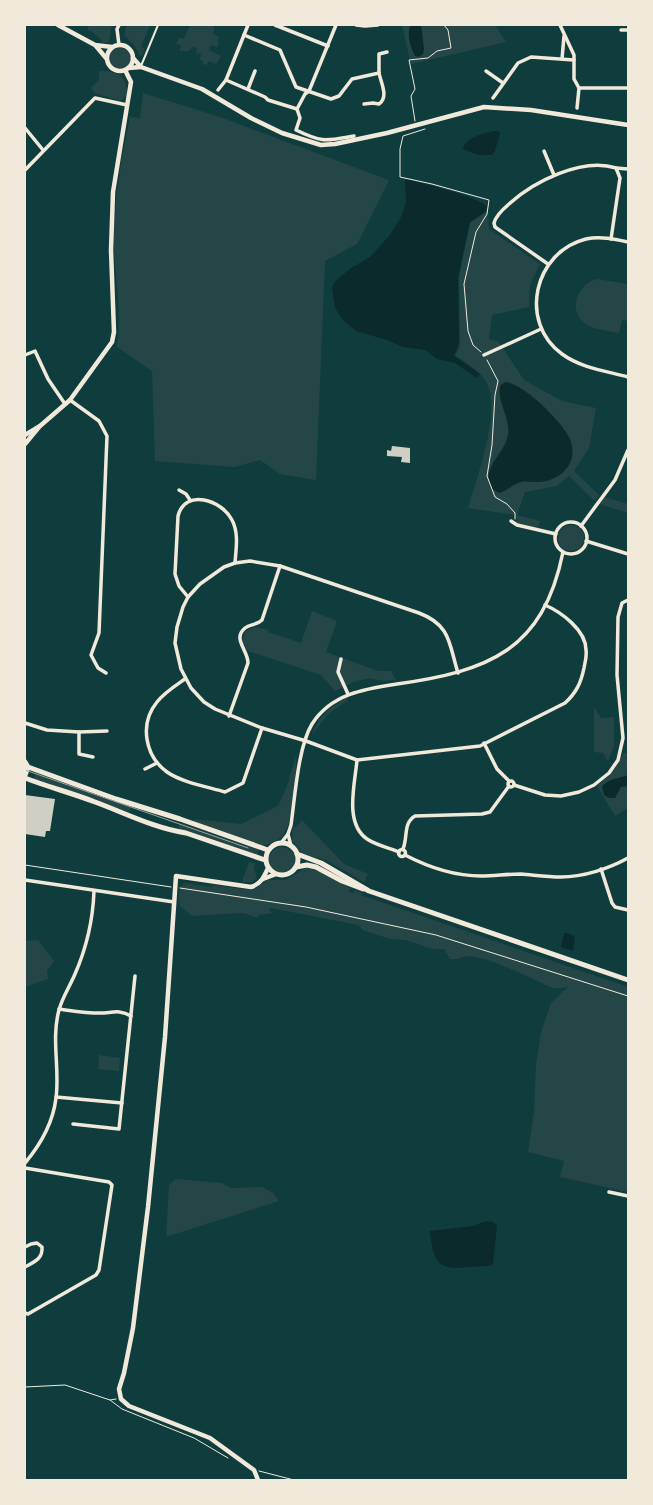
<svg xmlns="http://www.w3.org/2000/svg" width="653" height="1505" viewBox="0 0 653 1505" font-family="'Alegreya Sans',sans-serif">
<rect width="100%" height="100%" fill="#0f3d3e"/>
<g fill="#244646">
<path d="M88,25H113L111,28L109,42L104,43L93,32L88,30Z"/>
<path d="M127,25H150L141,47L144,48L143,55L140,56L134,45L124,35Z"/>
<path d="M190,25H214L213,28L215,29L213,34L219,37L217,41L219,43L217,47L211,45L209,50L221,56L216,64L209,61L207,65L203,64V61L200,60L201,54L196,53L197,48L192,47L189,51H180L181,46L176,44L179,38L184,39Z"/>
<path d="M402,25H495L506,42L411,64Z"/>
<circle cx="120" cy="59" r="11"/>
<path d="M99,71C117,71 127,75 127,95L120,101L95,93L91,88L99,80Z"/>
<path d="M143,93L220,117L389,180L357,244L325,261L316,480L280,474L260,460L235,467L155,461L152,371L117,347C123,309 113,272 114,234C115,194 122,156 130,117L140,118Z"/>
<path d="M488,211L489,229L540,264L530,285L529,307L492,315L489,339L498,341L524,380L562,401L596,408L589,448L574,471L599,495L595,501L569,476L557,486L525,492L517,515L540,521L538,528L517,523L516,515L468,508C477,477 501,413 487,383C481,371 466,363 455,355L459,349L460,342L459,278L470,223Z"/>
<path d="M597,279L628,284V321L622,320L619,333C608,331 595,330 586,324C567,311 577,284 597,279Z"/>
<path d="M605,497L628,504V513L600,504Z"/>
<circle cx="571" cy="538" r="13"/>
<path d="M312,611L337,621L326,652L378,671H391L396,680L384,681L369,678L354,682L335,691L321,675L248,651L242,641L245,632L254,627L269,630L268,632L301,643Z"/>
<path d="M347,698L348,700L328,714L312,735C318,717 331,706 347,698Z"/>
<path d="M594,707L601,718L614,717V746L608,761L603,753L594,752Z"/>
<path d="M624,753L628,754V808L615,816L597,786L608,777Z"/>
<path d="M296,756C297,774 293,820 284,834C281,839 269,845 263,845C247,846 210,828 194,821L195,819L241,824L278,806L287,786Z"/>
<path d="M36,773L131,806L129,812L33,779Z"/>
<path d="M302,820L344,864L368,874L364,882L326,860L303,854L292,840L293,827H296Z"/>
<path d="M180,823L259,850L257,856L178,829Z"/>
<circle cx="282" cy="860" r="13"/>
<path d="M249,862L255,863L254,868L257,878L252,882H242Z"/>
<path d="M306,868L322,872L350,888L349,892L353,893L355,890L362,893L361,895L628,987V1192L560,1177L564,1161L528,1152L534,1112L536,1065L541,1032L551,1003L568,987C563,988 557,989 553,988C535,981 472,946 458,959H450L444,949H432L406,940L390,939L363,930L358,925L271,908L269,910L273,913L258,915V918L243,913L192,916L180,906C178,898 178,887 185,883L212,887L213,885L252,890L257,888L267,880H286Z"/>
<path d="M38,940L54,961L47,971L48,979L25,987V941Z"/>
<path d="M99,1055L120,1058L119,1071L98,1069Z"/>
<path d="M175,1179L222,1183L231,1188L262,1187L273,1193L279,1201L166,1237L169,1185Z"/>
</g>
<g fill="#0a2a2b">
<path d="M410,25H421L424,49L423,54L419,57L415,56C410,46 407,36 410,25Z"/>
<path d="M494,131H499L500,134L495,151L492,155H478L463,149C464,138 485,133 494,131Z"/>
<path d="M405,180H410C424,184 480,197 487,207L485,212L470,222L458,277L459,343L454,356L480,374L477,378L455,363L437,359L425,350L403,347L387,340L356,331L343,320L335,308L332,288L334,282L351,268L370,257L389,236L400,219L406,203Z"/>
<path d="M505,382C524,384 560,420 569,437C574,446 574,461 566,469C560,477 546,483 536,482C531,482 526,481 521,482C513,484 507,491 499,493L492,489C480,467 504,456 508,435C511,418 497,403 500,386Z"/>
<path d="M628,775V786L621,787L615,798H609L604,795L602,786C610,778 618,779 628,775Z"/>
<path d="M564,933H568L575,937L573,951L561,947Z"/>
<path d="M486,1221L493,1222L497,1225L493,1264L488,1266C449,1267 434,1278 430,1231L473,1226Z"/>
</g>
<g fill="#cfcfc3">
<path d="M392,446L410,448V463L401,462L402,457L387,456V450L391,451Z"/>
<path d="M25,795L55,799L50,831H46L45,837L25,834Z"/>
</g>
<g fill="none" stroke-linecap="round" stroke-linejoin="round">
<g stroke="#f1e9da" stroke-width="1">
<path d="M415,121L411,96L415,89L409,60L428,58L437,51L451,48L448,30L444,25"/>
<path d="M425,129L403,136L400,149V177L432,184L489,200L487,214L476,232L464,284L468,331L473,345L481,352"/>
<path d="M487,360L498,381L495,395L492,445L487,476L495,497L507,504L515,513V519"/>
<path d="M25,865L171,887"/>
<path d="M180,888L306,907L436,935L628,996"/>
<path d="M25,1387L65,1385L110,1400L116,1399"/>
<path d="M110,1400L122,1409L194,1438L228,1458"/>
<path d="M259,1471L294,1480"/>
</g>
<path stroke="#f1e9da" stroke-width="2" d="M141,66L158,25"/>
<g stroke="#f1e9da" stroke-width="3.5">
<path d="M275,25L328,46"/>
<path d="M356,25L365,26L378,25"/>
<path d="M560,25L574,55V79L579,88L577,108"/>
<path d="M621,30H628"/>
<path d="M244,35L280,50L296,87L331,99L339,96L352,79L379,73V54L387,52"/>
<path d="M119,45L117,29L119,25"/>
<path d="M562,59L564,36"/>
<path d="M486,71L503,83"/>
<path d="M226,80L265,97L268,100L297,109L305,94L309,91L336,25"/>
<path d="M579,88H628"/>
<path d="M248,89L255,71"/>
<path d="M218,90L226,80L248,25"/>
<path d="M493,98L518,63L531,57L574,60"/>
<path d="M364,104L373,103L379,104C389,97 381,83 379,73"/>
<path d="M297,109L300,118L296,130C323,143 325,141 354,136"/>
<path d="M25,128L43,150"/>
<path d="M544,151L554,175"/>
<path d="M616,168L628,169"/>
<path d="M25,170L95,98L127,105"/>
<path d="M628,242C614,239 600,236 586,239C534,252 518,322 562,354C581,368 606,371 628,377"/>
<path d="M548,264L495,227L494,223C496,215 503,209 509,204C533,182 582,157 616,168L620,178L611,239"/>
<path d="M25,355L35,351L48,379L65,404"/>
<path d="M484,355L541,329"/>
<path d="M70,400L99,421L107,436L99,633L91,655L98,668L106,673"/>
<path d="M179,490L186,494L190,500"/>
<path d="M511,521L517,525L556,534"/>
<circle cx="571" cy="538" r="16"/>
<path d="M581,526L615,480L628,450"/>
<path d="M586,541L628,554"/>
<path d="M188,597L179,586L175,574L178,516C185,488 222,500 232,520C239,533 236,549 235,563"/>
<path d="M341,659L338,672L348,694"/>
<path d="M458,673C449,644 451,625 419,613L280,566L250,561L235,563L224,567L200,584L188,597L183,607L177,627L175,643L181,669L191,688L204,702L215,709L262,728L306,741L357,760L480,746L565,703C576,693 581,683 584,668C585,662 587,656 586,650C586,630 561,612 545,605"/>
<path d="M185,679C175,686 164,693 157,702C139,724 145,756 167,772C181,782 208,787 225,792L243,783L262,728"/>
<path d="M229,716L248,663C248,650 232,639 245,628C250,624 257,625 262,620L280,566"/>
<path d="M25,723L47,730L79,732V754L93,757"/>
<path d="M79,732L107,731"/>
<path d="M484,743L497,769L509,781"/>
<path d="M357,760C355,784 344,823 367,839C376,845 389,848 399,852"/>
<path d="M145,769L157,763"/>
<circle cx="511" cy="784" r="3"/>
<path d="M514,785L545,795L561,796L579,792L594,785L609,773L618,760L623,738L617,675L618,617L622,603L628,600"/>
<path d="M288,834L291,846"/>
<path d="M281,843L288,834L291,825C295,797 298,747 312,724C331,694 364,689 397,684C488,671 543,651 563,552"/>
<path d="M403,849C408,837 403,823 415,816L482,814L490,812L509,786"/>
<circle cx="402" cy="853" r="3.5"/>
<path d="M405,855C428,867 454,876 481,876C494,876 507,874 521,874C534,875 547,877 561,877C583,877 608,869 628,858"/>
<path d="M601,869L612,903L615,907L628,910"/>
<path d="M25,880L174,902"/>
<path d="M59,1009C72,1011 85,1013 97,1013C110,1014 118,1008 131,1016"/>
<path d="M56,1097L122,1103"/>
<path d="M73,1124L119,1129L135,976"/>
<path d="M25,1163C41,1144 53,1123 56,1098C60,1069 51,1039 59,1010C62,998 70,986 75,974C86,949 93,918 94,891"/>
<path d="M25,1168L109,1182L112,1185L99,1270L96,1275L28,1314L25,1313"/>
<path d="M609,1192L628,1196"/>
<path d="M25,1247L31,1244L37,1243L42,1247C43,1259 34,1262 25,1267"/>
</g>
<g stroke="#f1e9da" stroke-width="4.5">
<path d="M58,25L95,45L112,47"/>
<circle cx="120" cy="58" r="13"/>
<path d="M96,46L106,58"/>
<path d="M133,58L141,67L202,89L251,118L282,133L321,145L335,144L387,133L484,107L531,110L628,125"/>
<path d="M128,68L141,67"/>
<path d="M25,435L40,426L70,400L112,342L114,332L111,250L113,192L131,82L125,70"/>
<path d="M25,444L39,427"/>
<path d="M263,879L276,874"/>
<path d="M258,1480L254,1470L210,1438L129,1406L121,1399L119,1389L124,1373L133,1328L148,1207L165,1037L176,876L251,887C261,884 264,877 268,868"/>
</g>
<g stroke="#f1e9da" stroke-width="5">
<path d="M25,762L28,767L25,775"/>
<path d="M28,767L116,799L180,819L268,850"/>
<path d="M25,778C48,787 72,793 95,802C125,813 154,828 186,833L265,860"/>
<circle cx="282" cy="859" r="16"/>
<path d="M297,854L321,863L369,891L628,980"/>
<path d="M296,867L307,865L316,867L342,881L363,889"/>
</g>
<path stroke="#97a49c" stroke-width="1" d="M25,770L248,848"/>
</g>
<rect width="653" height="1505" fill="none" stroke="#f1e9da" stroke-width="52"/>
</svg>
